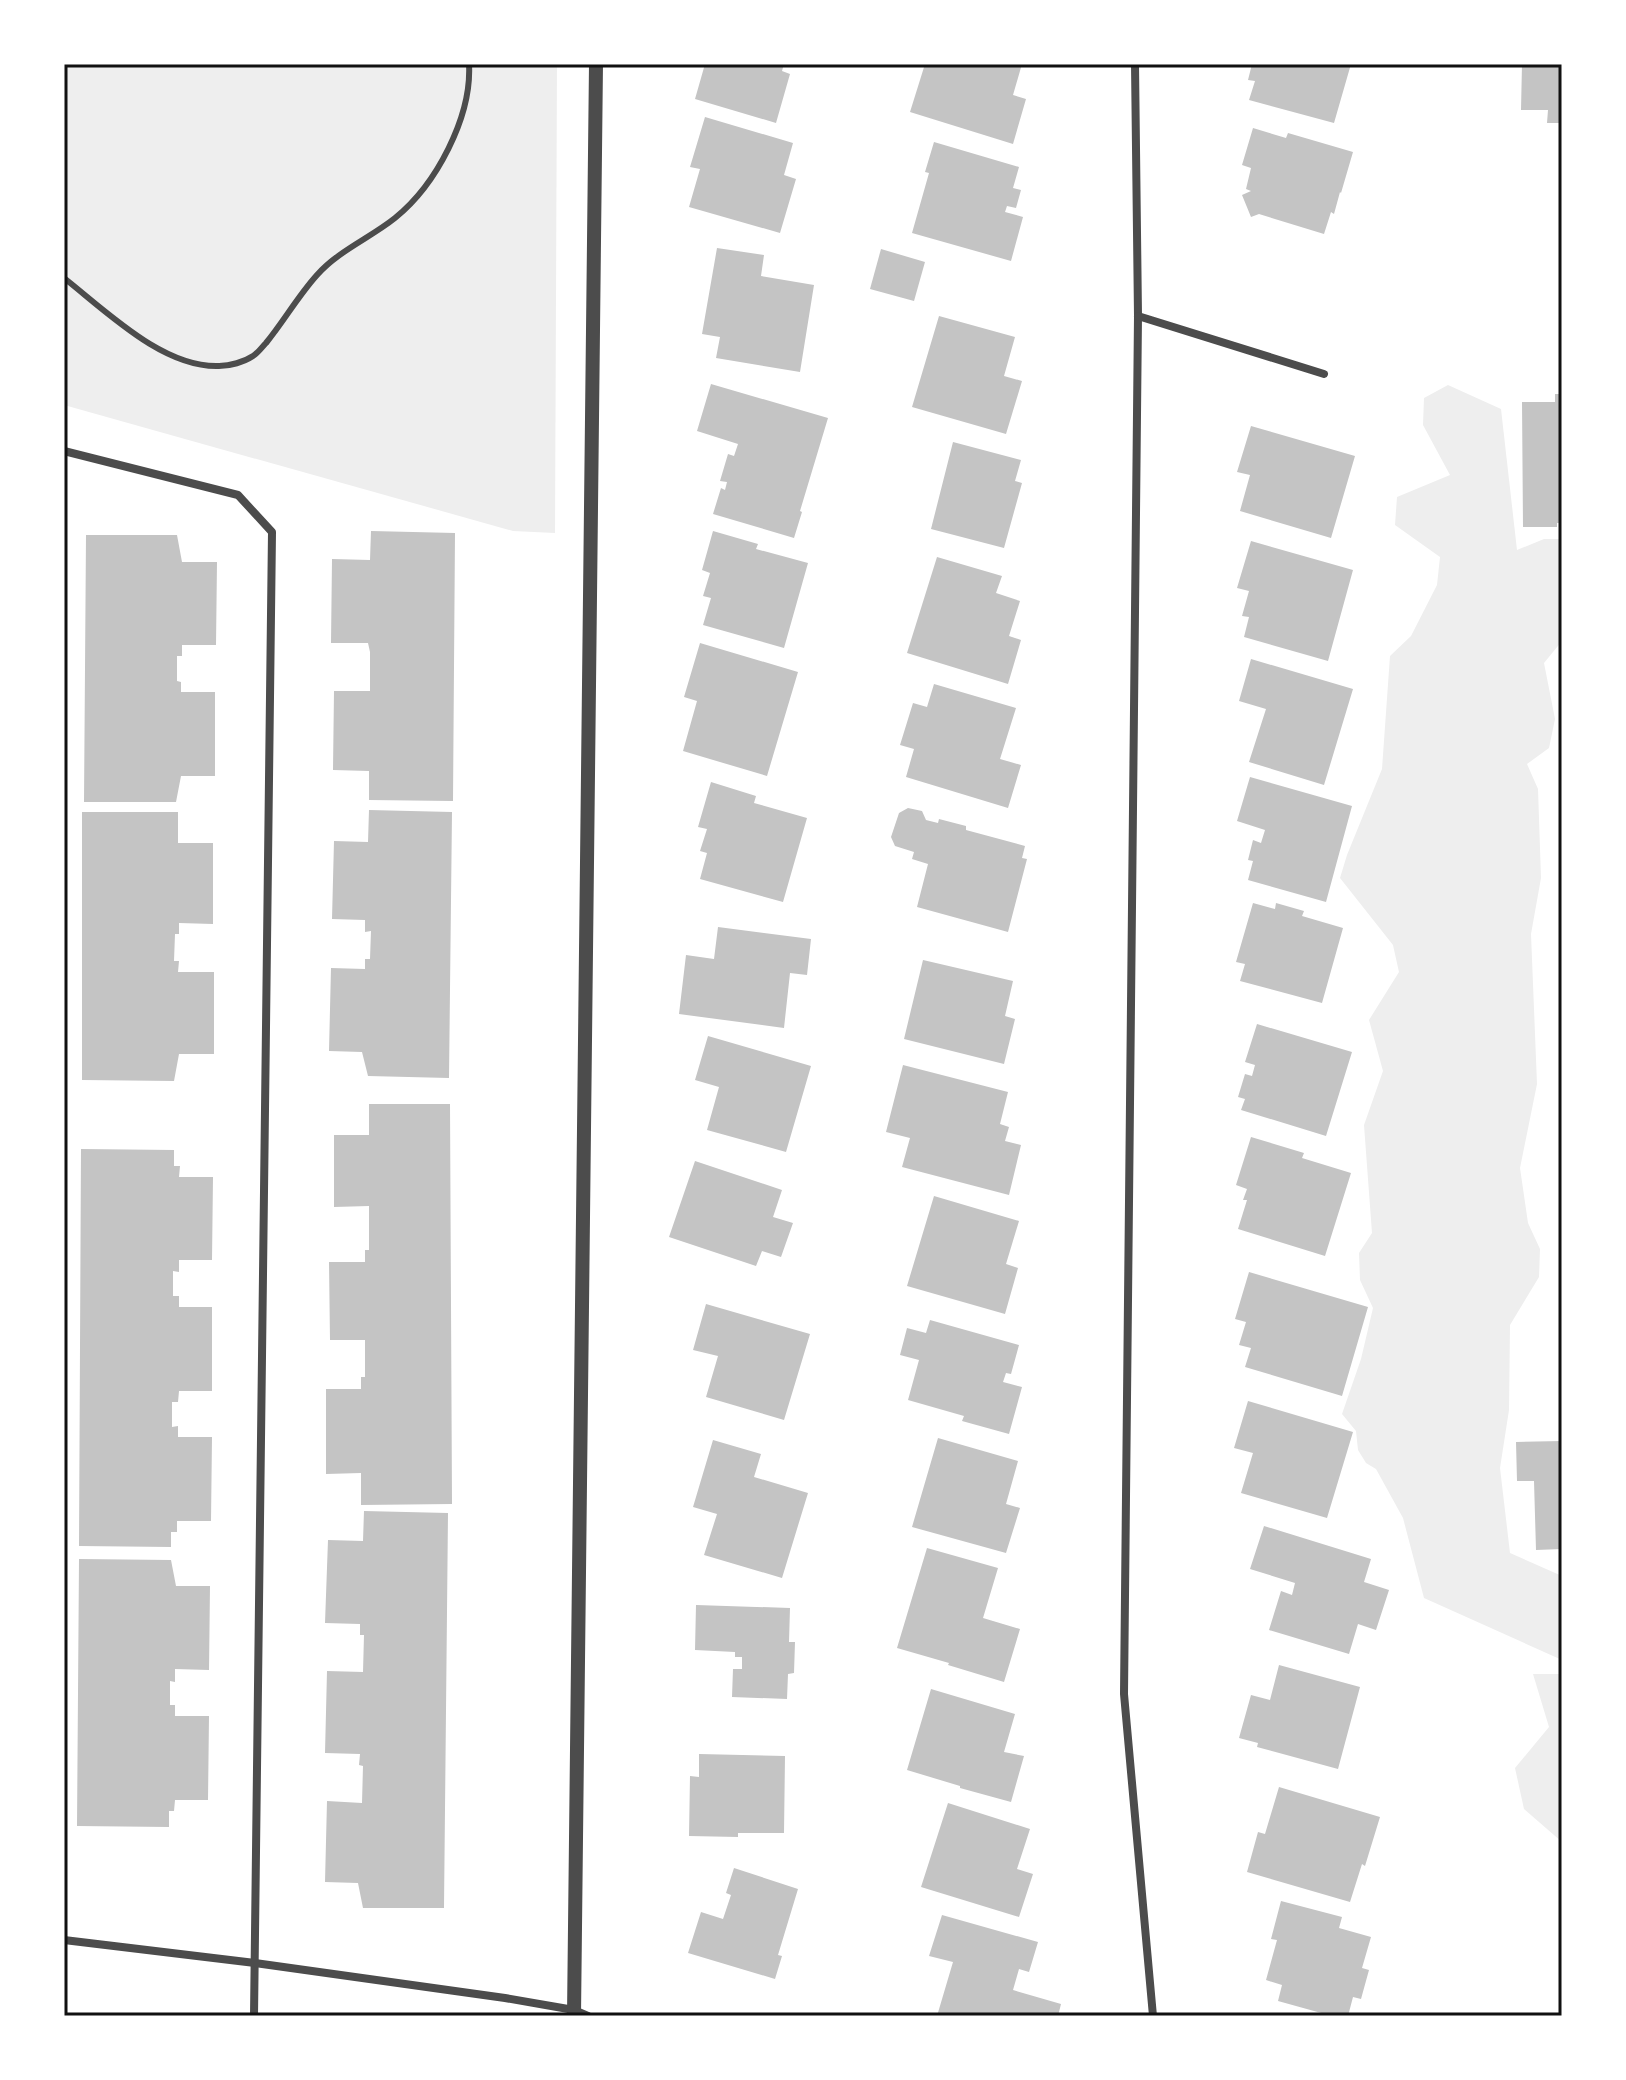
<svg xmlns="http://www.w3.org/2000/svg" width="1626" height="2080" viewBox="0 0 1626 2080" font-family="Montserrat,sans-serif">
<rect width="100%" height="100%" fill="#fff"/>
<g fill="#eee">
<path d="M64,64H557L555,533L513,531L64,405Z"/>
<path d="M1448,385L1501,409L1517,550L1544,539H1562V641L1544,663L1555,719L1549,748L1527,764L1538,789L1541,878L1531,934L1537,1084L1520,1168L1528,1223L1540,1249L1539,1277L1510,1325L1509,1410L1500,1468L1510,1553L1562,1576V1660L1424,1598L1403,1518L1376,1469L1366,1463L1358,1450L1356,1431L1342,1414L1361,1359L1373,1308L1360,1280L1359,1253L1372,1233L1364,1125L1383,1071L1369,1020L1399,972L1393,945L1340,878L1347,855L1382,769L1390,656L1411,636L1437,585L1440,557L1395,525L1397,497L1450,475L1423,425L1424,398Z"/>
<path d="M1533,1674H1562V1842L1524,1809L1515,1768L1549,1727Z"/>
</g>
<g fill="#c4c4c4">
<path d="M705,64H784L782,71L790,74L776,123L695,99Z"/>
<path d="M925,64H1022L1013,95L1026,99L1013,144L910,112Z"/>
<path d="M1252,64H1351L1334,123L1249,100L1255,81L1248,80Z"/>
<path d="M1522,64H1562V123H1547L1548,110H1521Z"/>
<path d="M705,117L793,143L784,175L796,179L780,233L689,207L700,169L690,167Z"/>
<path d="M1253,128L1286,138L1288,133L1353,152L1341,193L1340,192L1334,214L1331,212L1324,234L1259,214L1251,217L1242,195L1251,191L1246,189L1251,168L1242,165Z"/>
<path d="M934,142L1019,167L1013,188L1021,190L1016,208L1007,206L1005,212L1023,217L1011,261L912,233L929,173L925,172Z"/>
<path d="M717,248L764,255L761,276L814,285L800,372L716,358L720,337L702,334Z"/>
<path d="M881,249L925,262L914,301L870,289Z"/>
<path d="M939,316L1015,337L1004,376L1022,381L1006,434L912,407Z"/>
<path d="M711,384L828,418L800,511L802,512L794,538L713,514L721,488L725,490L727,482L720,481L728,454L734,456L738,444L697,431Z"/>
<path d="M1555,394H1562V523H1557V527H1523L1522,402H1555Z"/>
<path d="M1251,426L1355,456L1331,538L1240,511L1250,475L1237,472Z"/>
<path d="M953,442L1021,460L1015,481L1022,483L1004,548L931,529Z"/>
<path d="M371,531L455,533L453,801L369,800V771L333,770L334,691H370V652L368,643H331L332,559L370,560Z"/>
<path d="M713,531L758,544L756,549L808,563L784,648L703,625L711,598L703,596L710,573L702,570Z"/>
<path d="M86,535H177L182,562H217L216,645H182V656H177V681L181,682V692H215V776H181L176,802H84Z"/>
<path d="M1251,541L1353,570L1328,661L1244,637L1249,617L1242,616L1249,591L1237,588Z"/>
<path d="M937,557L1002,576L996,593L1020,601L1009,636L1021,640L1008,684L907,653Z"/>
<path d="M700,643L798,672L767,776L683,751L697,701L684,697Z"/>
<path d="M1251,659L1353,689L1324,785L1249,762L1266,709L1239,701Z"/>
<path d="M934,684L1016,708L1000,759L1021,765L1008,808L906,777L914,749L900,745L913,703L927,707Z"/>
<path d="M1250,777L1352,806L1326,902L1248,880L1253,861L1248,860L1253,840L1261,843L1265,830L1237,821Z"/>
<path d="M711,782L756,796L754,803L807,818L783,902L700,879L707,853L700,851L707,829L698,827Z"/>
<path d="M908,808L922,811L926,820L938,823L939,819L966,826V830L1025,846L1022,858L1027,859L1008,932L917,907L928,864L912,859L914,852L895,846L891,837L899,813Z"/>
<path d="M369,810L452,812L449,1078L368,1076L362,1052L329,1051L331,968L365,969V959H370L371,931L365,932V920L332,919L334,841L368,842Z"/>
<path d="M82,812H178V843H213V924L179,923V934H175L174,961H179L178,972H214V1054H179L174,1081L82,1080Z"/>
<path d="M1253,903L1275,909L1276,903L1304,911L1302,916L1343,928L1322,1003L1240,981L1245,964L1236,962Z"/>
<path d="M718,927L811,939L807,975L790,973L784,1028L679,1014L686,955L714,959Z"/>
<path d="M923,960L1013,981L1005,1016L1015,1019L1004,1064L904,1039Z"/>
<path d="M1257,1024L1352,1052L1326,1136L1241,1110L1245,1099L1238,1097L1245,1074L1252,1076L1255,1065L1245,1062Z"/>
<path d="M708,1036L811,1066L786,1152L707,1130L719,1087L695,1080Z"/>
<path d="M903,1065L1008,1092L1000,1124L1009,1127L1005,1141L1021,1145L1009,1195L902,1167L910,1138L886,1132Z"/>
<path d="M369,1104H450L452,1504L361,1505V1473L326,1474V1389H361V1377H365V1340H330L329,1262H365V1250H369V1206L334,1207V1135H369Z"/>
<path d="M1251,1137L1304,1153L1302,1158L1351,1173L1325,1256L1238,1229L1247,1200H1243L1247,1189L1236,1185Z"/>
<path d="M81,1149L174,1150V1166H180L179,1177H213L212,1260H179V1272L173,1271V1296H179V1307H212V1391H179L178,1402H172V1427L178,1426V1437H212L211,1521H177V1532H171V1547L79,1546Z"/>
<path d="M695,1161L782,1190L773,1217L793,1223L781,1257L762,1251L756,1266L669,1237Z"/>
<path d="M934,1196L1019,1221L1006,1264L1018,1268L1005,1314L907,1286Z"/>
<path d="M1249,1272L1368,1307L1342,1396L1245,1367L1251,1348L1239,1345L1246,1322L1235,1319Z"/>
<path d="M706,1304L810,1334L784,1420L706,1397L718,1356L693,1350Z"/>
<path d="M930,1320L1019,1345L1011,1374L1006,1373L1003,1382L1022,1387L1009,1434L962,1421L964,1416L908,1400L919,1360L900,1355L907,1328L926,1333Z"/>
<path d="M1248,1401L1353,1432L1327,1518L1241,1493L1253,1453L1234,1448Z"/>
<path d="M938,1438L1018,1461L1006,1504L1020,1508L1006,1553L912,1527Z"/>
<path d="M713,1440L761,1454L754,1477L808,1493L782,1578L704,1555L717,1514L693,1507Z"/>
<path d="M1562,1441V1549L1536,1550L1534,1481H1517L1516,1442Z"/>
<path d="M364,1511L448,1513L444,1908H363L358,1883L325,1882L327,1801L362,1803L363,1766L359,1765L360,1754L325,1753L327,1671L363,1672L364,1635H360V1624L325,1623L328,1540L363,1541Z"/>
<path d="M1264,1526L1371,1559L1364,1582L1389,1590L1376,1630L1358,1624L1349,1654L1269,1630L1281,1591L1292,1595L1295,1583L1250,1569Z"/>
<path d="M927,1548L998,1568L983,1618L1020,1629L1004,1682L948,1665L949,1663L897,1648Z"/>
<path d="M79,1559L171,1560L176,1586H210L209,1670L175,1669V1682L170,1681V1705H175V1716H209L208,1800H175L174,1811H169V1827L77,1826Z"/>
<path d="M696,1605L790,1608L789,1642H795L794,1673L788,1674L787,1699L732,1697L733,1669H742V1657H735V1652L695,1650Z"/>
<path d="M1279,1665L1360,1687L1338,1769L1257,1747L1258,1743L1239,1738L1251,1695L1270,1700Z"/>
<path d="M931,1689L1015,1714L1004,1752L1024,1756L1011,1802L960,1788V1786L907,1770Z"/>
<path d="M699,1754L785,1756L784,1833H738V1837L689,1836L690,1776L699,1777Z"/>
<path d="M1279,1787L1380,1817L1365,1866L1362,1864L1350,1902L1247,1872L1258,1832L1265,1834Z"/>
<path d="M948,1803L1030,1829L1017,1869L1033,1874L1019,1917L921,1887Z"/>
<path d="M734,1868L798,1889L778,1955L782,1956L775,1979L688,1953L701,1912L723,1919L731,1895L726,1893Z"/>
<path d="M1281,1901L1342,1917L1339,1928L1371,1937L1362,1968L1369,1970L1361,1999L1353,1997L1348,2016H1332L1278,2001L1282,1985L1266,1980L1277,1940L1271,1939Z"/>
<path d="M942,1915L1038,1942L1029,1972L1019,1969L1013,1990L1061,2004L1058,2016H937L953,1962L929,1956Z"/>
</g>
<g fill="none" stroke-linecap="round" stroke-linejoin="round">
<path stroke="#4c4c4c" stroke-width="6" d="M64,278C106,311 163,368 219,366C230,366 244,362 253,356C258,353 262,347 266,343C284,321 298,296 317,275C338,251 370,238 395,218C436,185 472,117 469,64"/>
<g stroke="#4c4c4c" stroke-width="8">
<path d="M1135,64L1138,316L1124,1694L1153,2016"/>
<path d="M1138,316L1324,374"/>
<path d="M64,451L238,495L272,532L254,2016"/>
<path d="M64,1940L255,1963L505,1998L574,2010L588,2016"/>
</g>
<path stroke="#4c4c4c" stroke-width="14" d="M574,2016L596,64"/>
</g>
<rect width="1626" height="2080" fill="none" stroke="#ffffff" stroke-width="132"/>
<rect x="66" y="66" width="1494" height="1948" fill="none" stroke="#111" stroke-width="3"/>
</svg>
